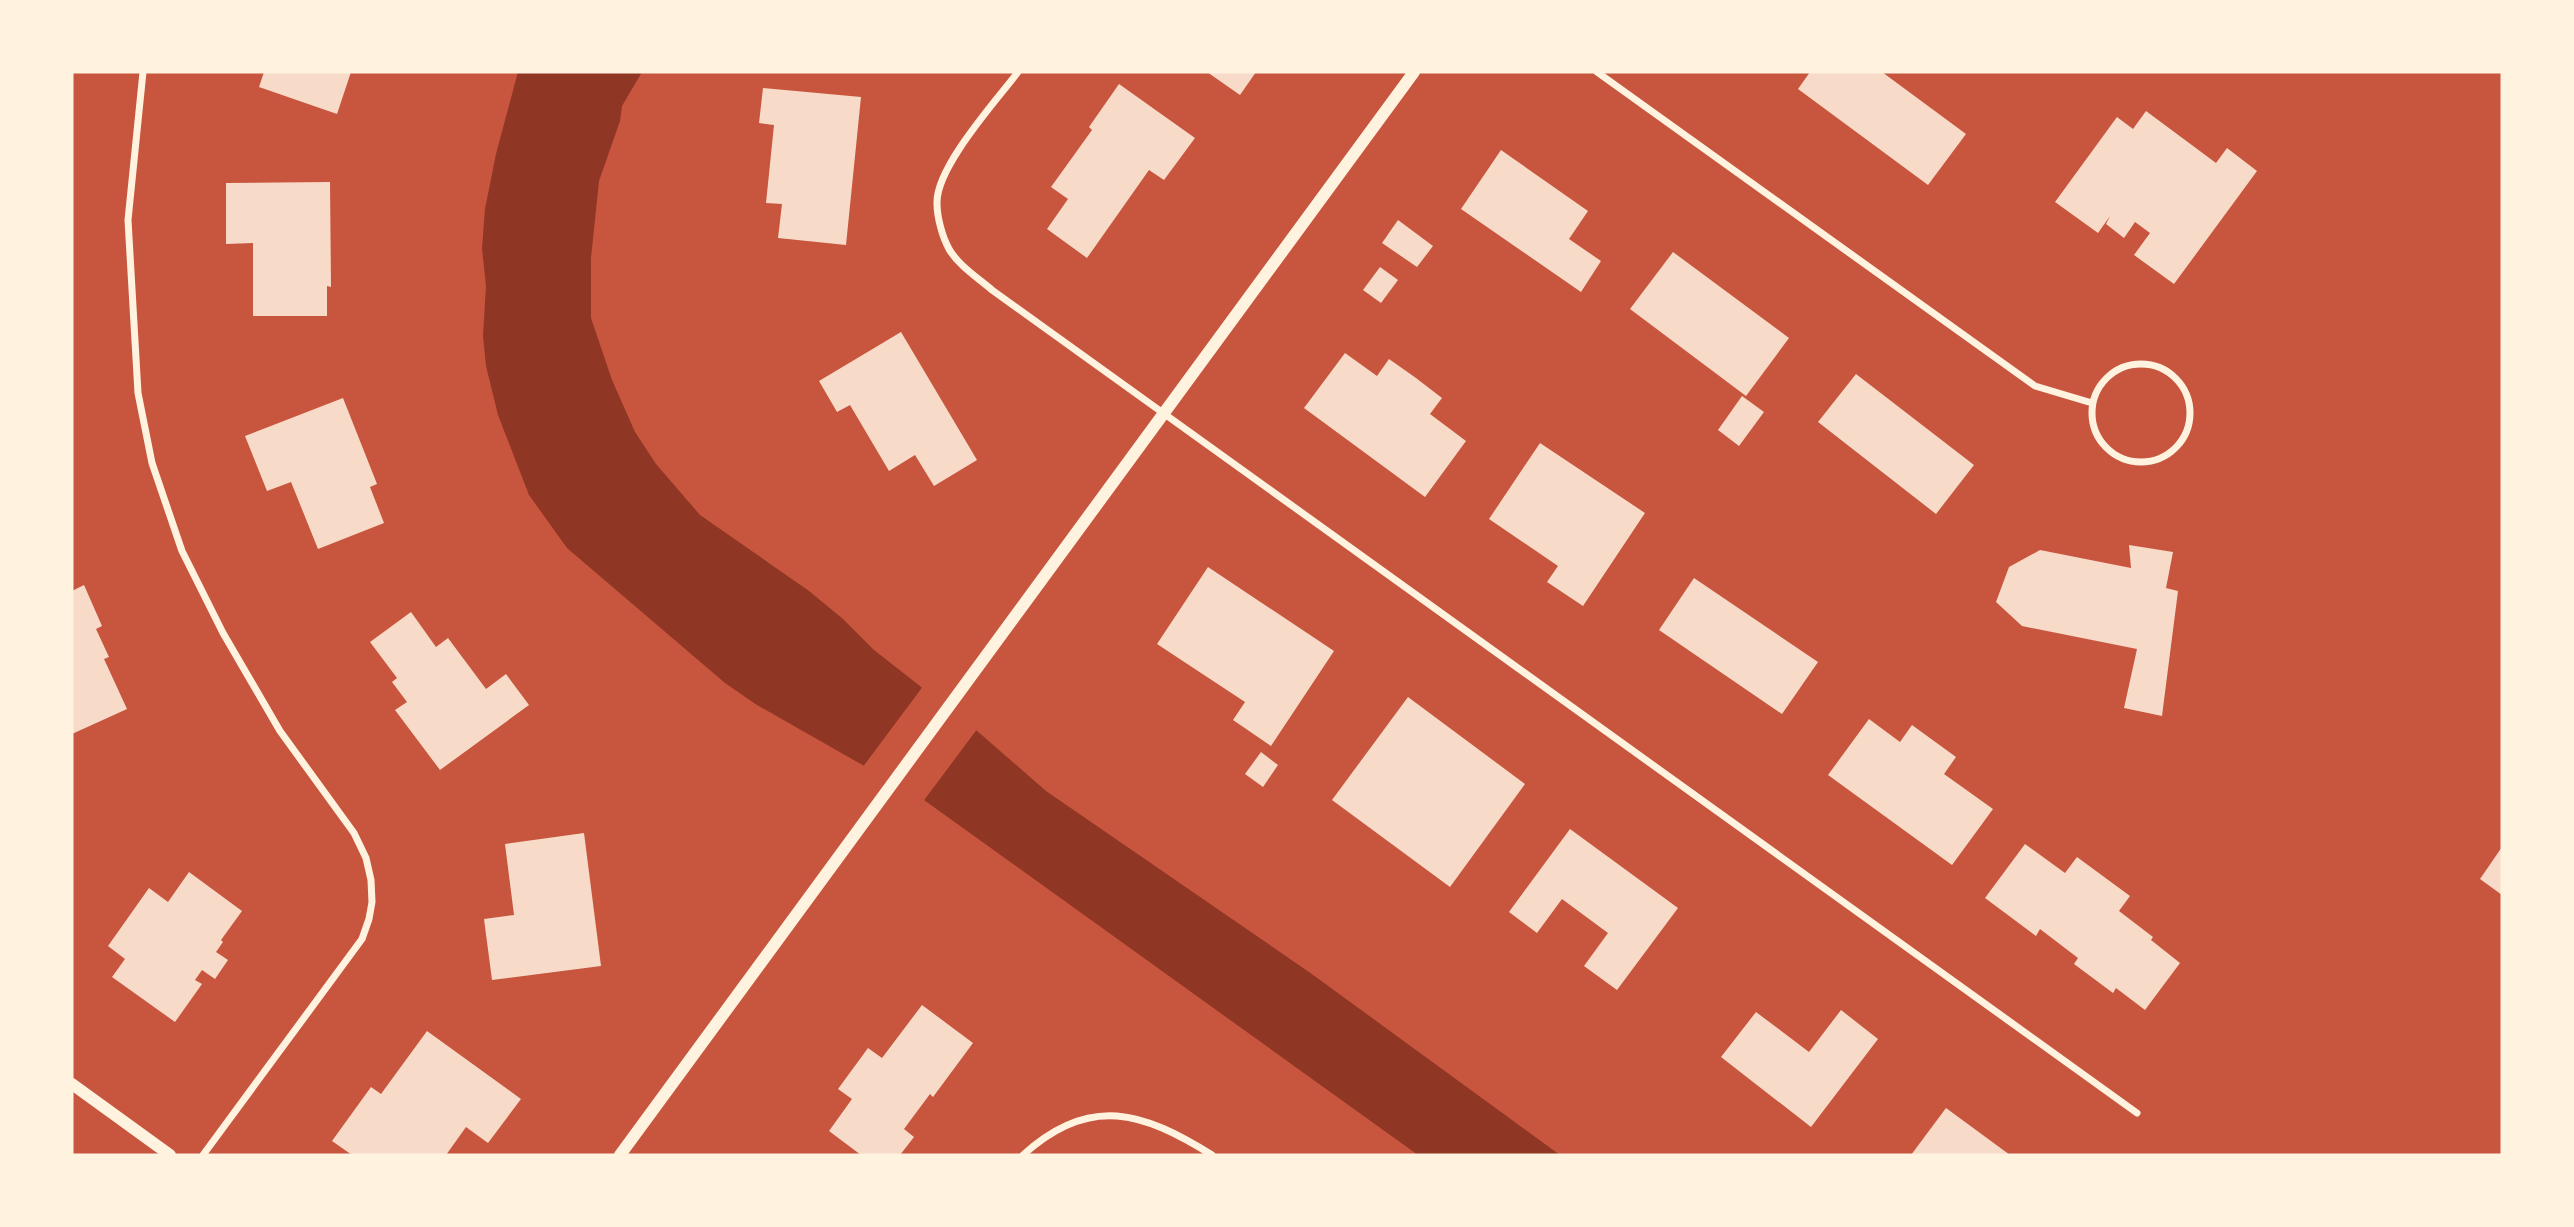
<svg xmlns="http://www.w3.org/2000/svg" width="2574" height="1227" viewBox="0 0 2574 1227" font-family="Spectral,serif">
<rect width="100%" height="100%" fill="#c8553d"/>
<path fill="#8f3625" d="M518,72H642L622,106L620,121L599,181L591,258V318L612,380L635,432L656,464L700,515L809,591L843,619L874,650L976,730L1046,791L1309,972L1560,1155H1418L924,800L757,705L725,683L567,548L529,495L498,415L486,366L483,336L486,286L482,248L485,209L496,154Z"/>
<path fill="#c8553d" d="M924,685L978,728L922,803L862,768Z"/>
<g fill="#f7dbc8">
<path d="M264,72H351L337,114L259,87Z"/>
<path d="M1207,72H1256L1240,95Z"/>
<path d="M1810,72H1882L1966,134L1928,185L1798,89Z"/>
<path d="M1119,84L1195,138L1164,180L1149,170L1087,258L1047,229L1068,199L1051,187L1092,130L1089,127Z"/>
<path d="M763,88L861,97L846,245L778,238L782,204L766,203L774,125L759,123Z"/>
<path d="M2146,111L2216,163L2227,148L2257,171L2174,284L2134,255L2150,233L2135,222L2124,238L2106,224L2110,216L2098,233L2055,202L2117,117L2133,129Z"/>
<path d="M1501,150L1588,211L1569,239L1601,261L1581,292L1461,209Z"/>
<path d="M330,182L331,287L327,286V316H253V243L226,244V183Z"/>
<path d="M1398,220L1433,246L1417,267L1382,243Z"/>
<path d="M1673,252L1789,338L1746,396L1630,309Z"/>
<path d="M1380,267L1398,280L1381,303L1363,290Z"/>
<path d="M901,332L977,460L934,486L915,455L889,471L850,405L837,412L819,381Z"/>
<path d="M1345,353L1377,376L1389,359L1416,378L1442,398L1430,414L1466,441L1425,497L1304,408Z"/>
<path d="M1856,374L1974,465L1936,514L1818,422Z"/>
<path d="M1742,396L1764,412L1739,446L1718,430Z"/>
<path d="M343,398L377,484L370,487L384,523L318,549L291,482L267,491L245,436Z"/>
<path d="M1540,443L1645,513L1583,606L1547,582L1558,566L1489,519Z"/>
<path d="M2129,545L2173,552L2166,588L2178,591L2162,716L2124,708L2137,649L2022,626L1996,602L2009,567L2040,550L2131,568Z"/>
<path d="M1208,567L1334,651L1271,746L1233,720L1245,702L1157,644Z"/>
<path d="M1694,578L1818,662L1782,714L1659,630Z"/>
<path d="M84,585L102,626L96,629L109,657L104,659L127,709L72,734V591Z"/>
<path d="M411,612L436,647L448,638L486,689L506,674L529,705L440,770L395,710L407,702L392,682L397,678L370,642Z"/>
<path d="M1408,697L1525,784L1450,887L1332,800Z"/>
<path d="M1869,719L1900,742L1912,725L1956,757L1944,774L1993,809L1952,865L1828,775Z"/>
<path d="M1261,752L1278,765L1263,787L1245,774Z"/>
<path d="M1570,829L1678,908L1617,990L1584,966L1608,933L1562,899L1537,933L1509,912Z"/>
<path d="M584,833L601,966L492,980L484,919L514,915L505,844Z"/>
<path d="M2025,844L2065,873L2077,857L2130,896L2119,911L2153,937L2151,940L2180,963L2145,1010L2116,988L2113,993L2074,964L2078,958L2040,929L2036,936L1985,898Z"/>
<path d="M2502,847V895L2480,879Z"/>
<path d="M189,872L242,911L221,940L223,942L216,952L228,960L215,979L202,970L195,980L202,984L175,1022L112,977L125,959L108,946L149,888L168,902Z"/>
<path d="M922,1005L973,1043L933,1097L930,1094L904,1129L914,1137L900,1155H861L829,1131L852,1099L838,1089L868,1048L882,1058Z"/>
<path d="M1841,1010L1878,1039L1811,1127L1721,1057L1756,1012L1809,1052Z"/>
<path d="M427,1031L521,1099L488,1143L466,1127L446,1155H352L332,1141L371,1087L381,1094Z"/>
<path d="M1946,1108L2010,1155H1911Z"/>
</g>
<g fill="none" stroke-linecap="round" stroke-linejoin="round">
<g stroke="#fff3e0" stroke-width="7">
<path d="M143,72L128,220L138,393L152,463L182,551L223,633L280,731L354,833L366,858L371,880L372,902L369,919L362,939L203,1155"/>
<path d="M1018,72C996,101 936,167 937,203C937,217 942,236 949,249C958,265 978,278 992,290L2137,1113"/>
<path d="M1597,72L2035,386L2092,403"/>
<circle cx="2141" cy="413" r="49"/>
<path d="M1023,1155C1090,1094 1143,1112 1212,1155"/>
</g>
<g stroke="#fff3e0" stroke-width="12">
<path d="M72,1084L170,1155"/>
<path d="M620,1155L1414,72"/>
</g>
</g>
<rect width="2574" height="1227" fill="none" stroke="#fff3e0" stroke-width="147"/>
</svg>
